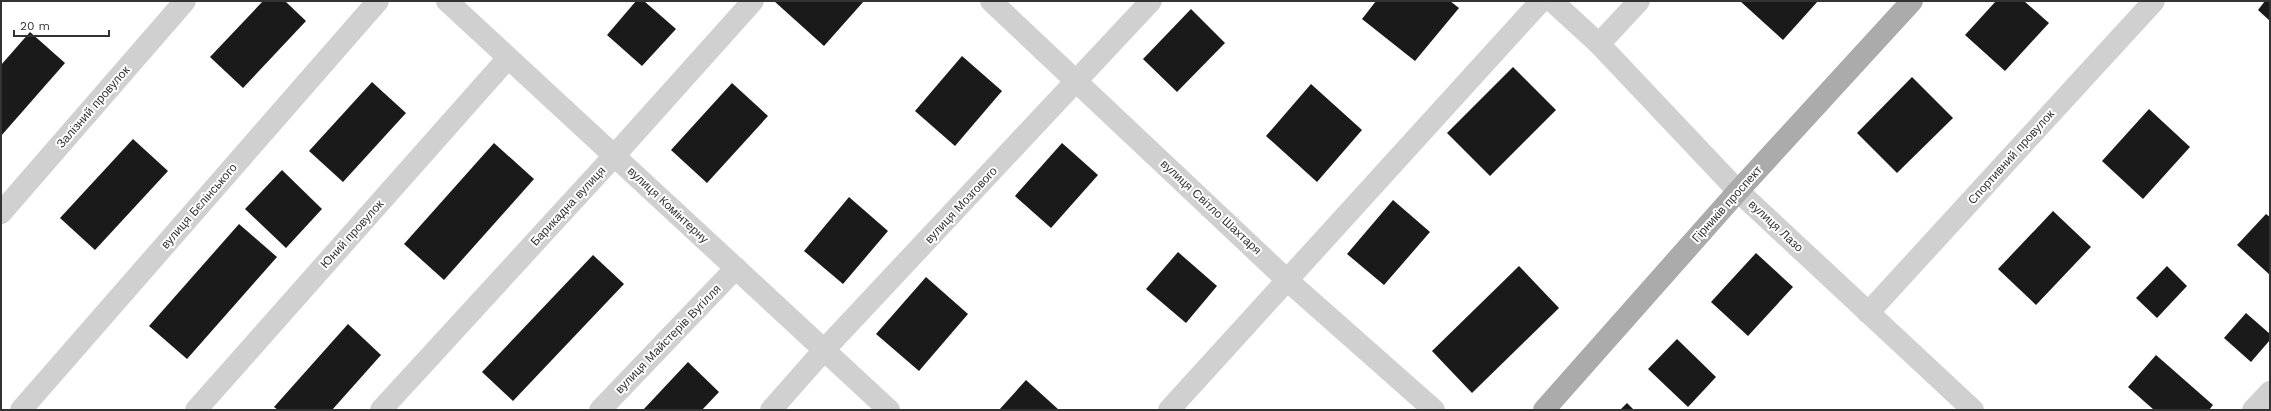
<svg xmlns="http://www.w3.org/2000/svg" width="2271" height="411" viewBox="0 0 2271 411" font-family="'Work Sans',sans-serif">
<rect width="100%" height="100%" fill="#fff"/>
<g fill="#1a1a1a">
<path d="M263,1H285L306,21L243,88L210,57Z"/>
<path d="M636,1H644L676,29L642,66L607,35Z"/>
<path d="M774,1H864L824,46Z"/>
<path d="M1376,1H1450L1459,8L1415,61L1362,19Z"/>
<path d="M1740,1H1818L1783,40Z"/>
<path d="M1996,1H2024L2049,23L2005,71L1965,35Z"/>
<path d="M2265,1H2270V21L2258,10Z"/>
<path d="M1191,9L1225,43L1177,92L1143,59Z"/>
<path d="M30,32L65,63L1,136V65Z"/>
<path d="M962,56L1002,91L955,146L915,111Z"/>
<path d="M1513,67L1556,110L1490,176L1447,133Z"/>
<path d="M1912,77L1953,118L1897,173L1857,133Z"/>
<path d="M372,82L406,113L343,182L309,151Z"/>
<path d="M732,83L768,116L707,183L671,150Z"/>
<path d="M1311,84L1362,130L1317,182L1266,136Z"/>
<path d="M2149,109L2190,147L2143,199L2102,161Z"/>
<path d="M133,139L168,171L95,250L60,218Z"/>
<path d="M494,143L534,179L444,280L404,244Z"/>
<path d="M1062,143L1098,175L1051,228L1015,196Z"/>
<path d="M282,170L322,209L286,248L245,209Z"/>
<path d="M849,197L888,231L843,284L804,251Z"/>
<path d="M1393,200L1430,232L1384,285L1347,254Z"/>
<path d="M2053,211L2091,247L2036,305L1998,269Z"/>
<path d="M2266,214L2270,217V275L2237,245Z"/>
<path d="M239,224L277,257L187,359L149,326Z"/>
<path d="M1178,252L1217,286L1186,323L1146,289Z"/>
<path d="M1756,253L1793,287L1748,336L1711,302Z"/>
<path d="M593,255L624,284L513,401L482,372Z"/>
<path d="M1519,266L1559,308L1472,393L1432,351Z"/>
<path d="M2167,266L2187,286L2157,318L2136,298Z"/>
<path d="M926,277L968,314L919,371L876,334Z"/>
<path d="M2246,313L2270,334V340L2251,362L2224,338Z"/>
<path d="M348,324L381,355L332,410H278L274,407Z"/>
<path d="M1677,339L1716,377L1688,407L1648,369Z"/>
<path d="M2156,355L2213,405L2209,410H2154L2128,387Z"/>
<path d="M688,362L719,392L702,410H643Z"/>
<path d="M1026,380L1059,410H999Z"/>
<path d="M1627,403L1634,410H1620Z"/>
</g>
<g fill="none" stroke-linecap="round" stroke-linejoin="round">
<g stroke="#d0d0d0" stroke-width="22">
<path d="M447,1L889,410"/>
<path d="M991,1L1287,280L1434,410"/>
<path d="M1552,1L1599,44L1738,191L1973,410"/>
<path d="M1599,44L1639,1"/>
<path d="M1,213L185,1"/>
<path d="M1868,313L2154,1"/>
<path d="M21,410L378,1"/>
<path d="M196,410L508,58"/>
<path d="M381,410L614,156L753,1"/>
<path d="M600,410L736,268"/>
<path d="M771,410L824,350L1151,1"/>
<path d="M1169,410L1541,1"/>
<path d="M2253,410L2270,392"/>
</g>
<path stroke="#ababab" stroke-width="22" d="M1544,410L1738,191L1912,1"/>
</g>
<g text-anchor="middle" stroke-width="4" stroke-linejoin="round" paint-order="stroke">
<g font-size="12" fill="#333" stroke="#fff">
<text transform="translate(93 107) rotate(-49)" y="4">Залізний провулок</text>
<text transform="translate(2011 157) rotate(-48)" y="4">Спортивний провулок</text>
<text transform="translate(1727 204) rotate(-48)" y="4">Гірників проспект</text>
<text transform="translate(668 205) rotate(43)" y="4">вулиця Комінтерну</text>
<text transform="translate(961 205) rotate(-47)" y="4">вулиця Мозгового</text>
<text transform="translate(199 206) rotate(-49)" y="4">вулиця Бєлінського</text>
<text transform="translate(568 206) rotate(-47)" y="4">Барикадна вулиця</text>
<text transform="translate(1211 207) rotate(43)" y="4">вулиця Світло Шахтаря</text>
<text transform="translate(1776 226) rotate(43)" y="4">вулиця Лазо</text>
<text transform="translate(352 234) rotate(-48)" y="4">Юний провулок</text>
<text transform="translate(668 339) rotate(-46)" y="4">вулиця Майстерів Вугілля</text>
</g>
</g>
<rect width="2271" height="411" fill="none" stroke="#333333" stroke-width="4"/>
<path d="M14 30v6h95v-6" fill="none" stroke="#333333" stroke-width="2"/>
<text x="20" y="30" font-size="12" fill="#333333" stroke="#ffffff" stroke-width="3" paint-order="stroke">20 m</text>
</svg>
